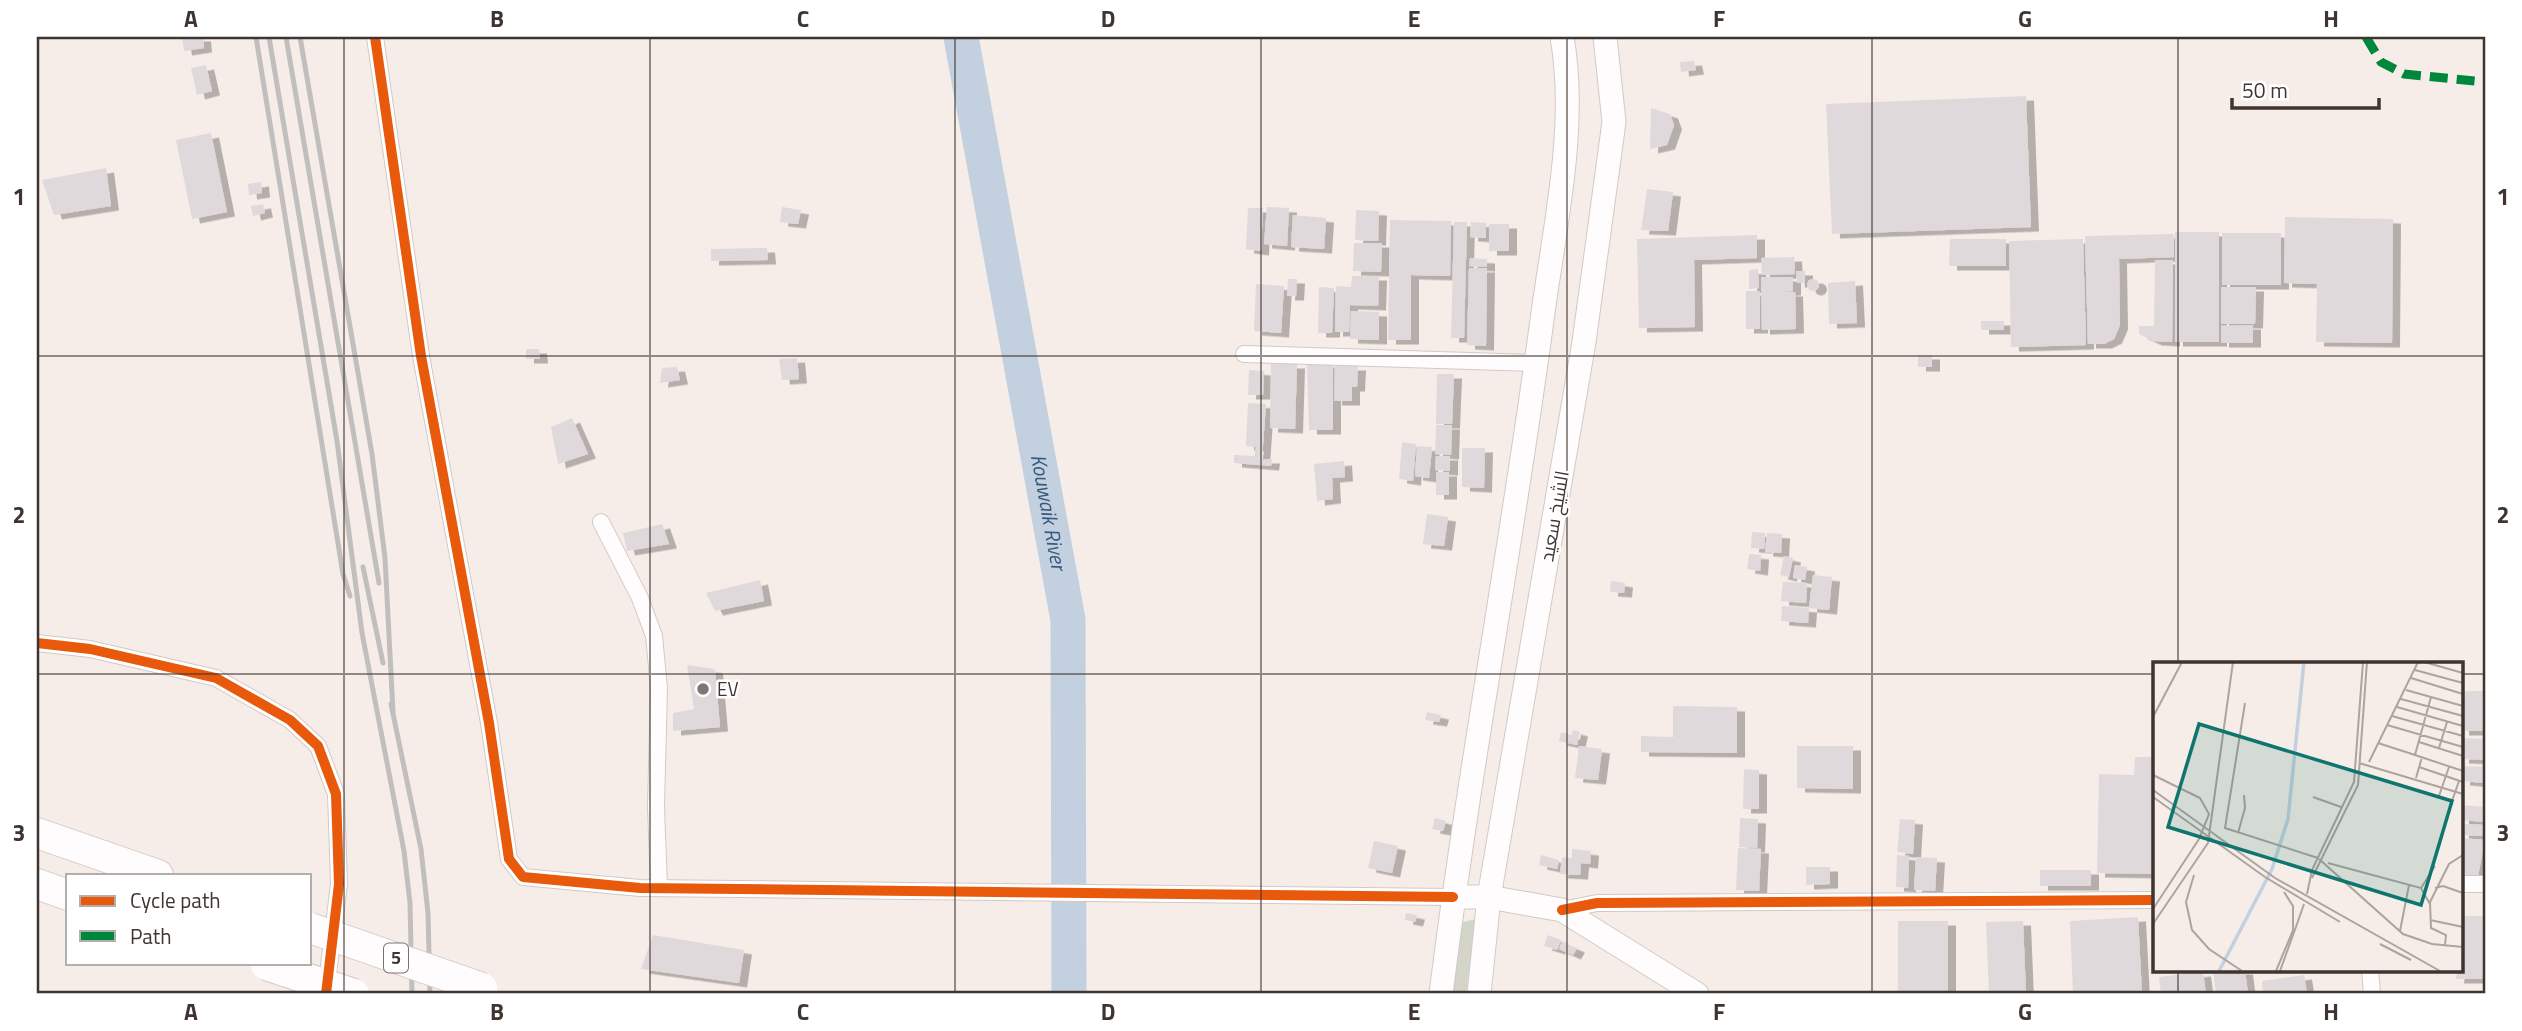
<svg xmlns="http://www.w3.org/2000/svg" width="2522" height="1031" viewBox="0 0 2522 1031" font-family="'Titillium Web',Cairo,sans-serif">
<defs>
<filter id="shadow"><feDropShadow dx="8" dy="4.5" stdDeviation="0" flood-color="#0004"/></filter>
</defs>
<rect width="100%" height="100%" fill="#f7ede8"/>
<path fill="#d3d5c9" d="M1476,919L1466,994H1451L1459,923Z"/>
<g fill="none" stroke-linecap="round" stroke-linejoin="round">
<path stroke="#c2d0e0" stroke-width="35" id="s1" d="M961,37L1068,620L1069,994"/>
</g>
<g fill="#e0d9dc" filter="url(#shadow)">
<path d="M182,37H203L204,48L184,51Z"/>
<path d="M1694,61L1696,70L1681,72L1680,62Z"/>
<path d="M206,65L212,91L197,95L191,68Z"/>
<path d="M2026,96L2031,227L1832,234L1826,104Z"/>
<path d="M1651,108L1670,114L1674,125L1667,145L1650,149Z"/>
<path d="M211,133L227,212L192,219L176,140Z"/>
<path d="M106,168L111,206L54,215L42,180Z"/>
<path d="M261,182L262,193L249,195L248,184Z"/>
<path d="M1647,189L1673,192L1668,231L1641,230Z"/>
<path d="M263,204L265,213L253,216L251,206Z"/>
<path d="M782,207L801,210L798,224L780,222Z"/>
<path d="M1267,207L1289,208L1287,246L1264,244Z"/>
<path d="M1248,208H1263L1261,251L1246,249Z"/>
<path d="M1356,210L1379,211L1378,241L1355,240Z"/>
<path d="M1293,215L1326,218L1324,249L1291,247Z"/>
<path d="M2285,217L2393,219L2392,343L2316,342L2317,284L2284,283Z"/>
<path d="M1390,220L1451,221L1450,276L1411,275V340H1388Z"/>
<path d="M1454,222H1467L1464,338H1451Z"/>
<path d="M1471,222L1486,223V238L1470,237Z"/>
<rect x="1489" y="224" width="20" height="27"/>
<rect x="2175" y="232" width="44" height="110"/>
<rect x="2222" y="233" width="59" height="52"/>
<path d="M2174,234V257L2119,259L2120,325L2114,339L2104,344H2088L2085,236Z"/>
<path d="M1757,235V258L1694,260L1695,327L1639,328L1637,239Z"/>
<path d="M1950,239H2006V266H1949Z"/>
<path d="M2083,239L2086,345L2011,347L2009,241Z"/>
<path d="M1354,243H1382L1381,272L1353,271Z"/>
<path d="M767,248L768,260L711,261V249Z"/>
<path d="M1794,257L1795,274L1762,275L1761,258Z"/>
<path d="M1470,258L1487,259V267L1469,266Z"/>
<path d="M2155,260H2173L2172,342L2154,341L2139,334V326H2154Z"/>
<path d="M1469,268H1487L1486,346L1467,345Z"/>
<path d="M1758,269L1759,288L1749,289V270Z"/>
<path d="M1796,271H1805V283H1797Z"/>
<path d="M1352,276H1379L1378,306L1350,305L1349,332H1335L1336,286L1351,287Z"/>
<path d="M1761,277H1793V291L1779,292H1795L1796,329L1762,330Z"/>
<circle cx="1813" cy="285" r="6"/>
<path d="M1288,279H1297L1296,296H1287Z"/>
<path d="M1855,281L1857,323L1829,324L1828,283Z"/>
<path d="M1256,284L1284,286L1281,333L1254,331Z"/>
<path d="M1319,287L1334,288L1332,333H1318Z"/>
<path d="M2221,287H2256L2255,324H2221Z"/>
<rect x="1746" y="291" width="14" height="38"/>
<path d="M1351,311L1379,312V340L1350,339Z"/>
<rect x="1981" y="321" width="23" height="9"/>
<path d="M2253,325V343H2221V326Z"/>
<path d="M526,349H539L540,359H526Z"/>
<rect x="1918" y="355" width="14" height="12"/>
<path d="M797,358L799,379L782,380L779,359Z"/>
<path d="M1307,363H1333V430H1309Z"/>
<path d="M1271,364H1297L1295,429L1270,428Z"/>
<path d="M1335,366H1358L1357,387H1352V401H1334Z"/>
<path d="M677,367L680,380L660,383L662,368Z"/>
<path d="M1249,370L1264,371L1263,395H1248Z"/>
<path d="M1437,374H1454L1452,424H1436Z"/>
<path d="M1248,403L1266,404L1262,459H1272L1271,466L1234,463V455L1254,456L1255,453L1256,447L1246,446Z"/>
<path d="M572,418L588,454L558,464L551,427Z"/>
<path d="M1436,425H1452L1451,455L1435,454Z"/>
<path d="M1402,442L1416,444L1413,481L1399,479Z"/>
<path d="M1417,446L1432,447L1429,478L1415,476Z"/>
<path d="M1462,448H1485L1484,488L1462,487Z"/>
<path d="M1436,456H1450V471L1435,470Z"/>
<path d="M1344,461L1345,477L1332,478L1333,499L1317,501L1314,464Z"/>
<rect x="1436" y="472" width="13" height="23"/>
<path d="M1427,514L1448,517L1444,546L1423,544Z"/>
<path d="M662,524L669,544L627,551L623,533Z"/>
<path d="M1752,532L1765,533L1764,549L1751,548Z"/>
<path d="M1767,533L1782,534L1781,553L1765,552Z"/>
<path d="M1749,554L1761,555L1760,571L1747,569Z"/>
<path d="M1784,556L1793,558L1789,577L1780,575Z"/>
<path d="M1795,565L1807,567L1805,580L1793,578Z"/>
<path d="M1813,575L1832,577L1829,610L1809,608Z"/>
<path d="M760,580L764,601L715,611L706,593Z"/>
<path d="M1611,581L1625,583L1624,593L1610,592Z"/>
<path d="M1783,582L1807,583L1806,603L1781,601Z"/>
<path d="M1782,606L1809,608L1808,623L1781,621Z"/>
<path d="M687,665L715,669L720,727L673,731V713L694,709Z"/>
<path d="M2461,691H2485L2483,731H2461Z"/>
<path d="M1673,706L1737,707V753L1641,752V736L1673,737Z"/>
<path d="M1427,712L1441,715L1439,722L1425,720Z"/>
<path d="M1573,730L1580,732L1577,745L1559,741L1561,732L1572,735Z"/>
<path d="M2461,738L2485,739V760L2461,759Z"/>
<path d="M1579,746L1602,749L1598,780L1575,778Z"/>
<path d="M1797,746H1853V789L1797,788Z"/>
<path d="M2135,757H2154V874L2097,873L2099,774L2134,775Z"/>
<path d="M2463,766L2485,767V783L2462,781Z"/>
<path d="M1744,769L1759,770V809H1743Z"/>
<path d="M2461,805L2485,807V822L2461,820Z"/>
<path d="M1435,818L1446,821L1443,831L1432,829Z"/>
<path d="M1740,818L1758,819L1757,848L1739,847Z"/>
<path d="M1900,819L1915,820L1913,854L1897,852Z"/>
<path d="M2461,824L2485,825V836L2461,835Z"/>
<path d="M2461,838L2485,840L2478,876L2461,875Z"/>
<path d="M1374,841L1398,846L1392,873L1368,868Z"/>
<path d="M1738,848L1761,849L1759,891L1736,890Z"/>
<path d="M1572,849L1591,851L1590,864L1581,863L1580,875L1560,874L1562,857L1572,858Z"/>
<path d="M1541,855L1559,860L1557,869L1539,865Z"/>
<path d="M1897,855L1909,856L1908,888L1896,887Z"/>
<path d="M1916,857L1937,858L1935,891L1914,890Z"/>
<path d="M1806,867H1830V884L1806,885Z"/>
<rect x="2040" y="870" width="51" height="16"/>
<path d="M1406,913L1417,915L1415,922L1405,920Z"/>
<path d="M2461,916H2485V979H2456L2457,970H2461Z"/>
<path d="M2138,917L2142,994H2073L2070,921Z"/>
<rect x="1898" y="921" width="50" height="73"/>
<path d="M2023,921L2026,994H1989L1986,922Z"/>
<path d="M653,935L744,950L739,983L641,969Z"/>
<path d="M1548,935L1561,940L1557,950L1544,946Z"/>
<path d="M1562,942L1577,948L1573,955L1559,949Z"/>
<path d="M2213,970H2245L2248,994H2216Z"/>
<path d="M2203,972L2206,994H2161L2159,977Z"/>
<path d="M2304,975L2307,994H2263L2262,981Z"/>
</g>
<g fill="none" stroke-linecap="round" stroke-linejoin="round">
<defs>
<g id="street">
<path d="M375,37L421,356L489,723L509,859L523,877L640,888L1453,897"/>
<path d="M1244,354L1537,363"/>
<path d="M601,522L640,598L654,636L659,688L656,807L659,888"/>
<path d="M37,643L90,649L216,678L290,720L318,746L336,794L339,884L326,990"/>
<path d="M2461,884H2485"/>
<path d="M1562,910L1597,903L2154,900"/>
<path d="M2370,970L2372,994"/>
</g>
<g id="secondary">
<path d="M1453,897H1489L1562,910L1697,994"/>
<path d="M1441,994C1469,769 1512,545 1542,320C1554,229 1578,127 1562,37"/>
<path d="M1479,994L1489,897L1584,342L1614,122L1605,37"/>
</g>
<g id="highway">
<path d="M37,833L158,875"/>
<path d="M37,884L68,895"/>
</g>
</defs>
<use href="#street" stroke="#d2c9c6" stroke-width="18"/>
<use href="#secondary" stroke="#d2c9c6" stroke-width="25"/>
<use href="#highway" stroke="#d2c9c6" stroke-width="32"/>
<use href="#street" stroke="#fefcfc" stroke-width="16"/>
<use href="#secondary" stroke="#fefcfc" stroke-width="23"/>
<use href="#highway" stroke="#fefcfc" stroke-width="30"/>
<g stroke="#c1bfbe" stroke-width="5">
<path d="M256,37L343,574L350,596"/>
<path d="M269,37L337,441L362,633L404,851L410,903L412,994"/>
<path d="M286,37L379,583"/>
<path d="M300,37L372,454L385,558L393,712"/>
<path d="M363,567L383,663"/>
<path d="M391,704L421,849L428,913L430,994"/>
</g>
<defs>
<g id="highway-bridge">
<path d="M310,928L482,988"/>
<path d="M266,965L354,994"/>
</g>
</defs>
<use href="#highway-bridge" stroke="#d2c9c6" stroke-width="32" stroke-linecap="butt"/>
<use href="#highway-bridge" stroke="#fefcfc" stroke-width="30"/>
<path stroke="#00873e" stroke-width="9" stroke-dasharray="18 9" stroke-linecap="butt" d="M2366,37L2381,62L2404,74L2485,82"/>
<defs>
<g id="cycleway">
<path d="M375,37L421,356L489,723L509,859L523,877L640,888L1453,897"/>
<path d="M37,643L90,649L216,678L290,720L318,746L336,794L339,884L326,994"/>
<path d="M1562,910L1597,903L2154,900"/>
</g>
</defs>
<use href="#cycleway" stroke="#fff" stroke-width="15"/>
<use href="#cycleway" stroke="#e8590c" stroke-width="10"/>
</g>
<path fill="none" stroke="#3e3531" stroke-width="2" stroke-opacity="0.55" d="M344,37V994M650,37V994M955,37V994M1261,37V994M1567,37V994M1872,37V994M2178,37V664M37,356H2485M37,674H2154M2461,674H2485M2178,970V994"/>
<circle fill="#7f7571" stroke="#fff" stroke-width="2.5" cx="703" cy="689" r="7"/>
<g text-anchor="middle" stroke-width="5" stroke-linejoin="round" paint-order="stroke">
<rect fill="#fff" stroke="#78726f" stroke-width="2" x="384" y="943.5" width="24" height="29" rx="5"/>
<g font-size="18" font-weight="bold" fill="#3e3531">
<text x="396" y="964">5</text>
</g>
<g font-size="19" fill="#3e3531" stroke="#fff">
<text transform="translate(1554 516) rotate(-80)" y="7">الشيخ سعيد</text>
</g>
<g font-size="19" fill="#3e3531" stroke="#fff" text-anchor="start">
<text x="717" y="696">EV</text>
</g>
<g font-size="21" font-style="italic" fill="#36597e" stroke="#fff">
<text dy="7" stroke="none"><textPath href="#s1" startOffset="483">Kouwaik River</textPath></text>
</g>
</g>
<g transform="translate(2153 662)">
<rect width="310" height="310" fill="#f7ede8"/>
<path fill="none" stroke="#c2d0e0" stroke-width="3.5" d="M66,309L119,207L135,157L151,0"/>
<path fill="none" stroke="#ada39f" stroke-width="2" d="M271,0L310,11M262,8L310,21M258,16L310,32M253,28L310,44M278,35L262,93L310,109M248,37L310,54M92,41L72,166L165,196M244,45L310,64M239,54L310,74M0,55L29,0M234,63L310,85M266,80L310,94M225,81L262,93M286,86L294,60M216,100L265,0M206,101L310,132M266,105L310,120M0,113L47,136L56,152L46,177L0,247M263,116L269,95M0,128L122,216L287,309M286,134L296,105M0,135L112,215L187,260M160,135L188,145M299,139L306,119M85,171L92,146L91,133M166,197L250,272L279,282L310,285M175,201L268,226L277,242M41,213L33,240L39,268L56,287L89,309M159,216L205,123L214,0M268,226L282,204M282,226L290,224L310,231M131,230L140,244V268M154,232L159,208L201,120L210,0M277,258L310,265M0,262L55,181L80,0M144,262L151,242M247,269L256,223M227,282L258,298M292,283L293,273L278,266L277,240L296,202L310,193M123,309L141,266M127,309L144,262"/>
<path fill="#0f766e" fill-opacity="0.15" stroke="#0f766e" stroke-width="3.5" d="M46,62L299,139L268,243L15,165Z"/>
<rect width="310" height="310" fill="none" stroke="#3e3531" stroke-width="3.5"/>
</g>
<rect width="2522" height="1031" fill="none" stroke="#ffffff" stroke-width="77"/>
<rect x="66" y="874" width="245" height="91" fill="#ffffff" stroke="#b2aead" stroke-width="2"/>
<rect x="80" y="896" width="35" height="10" fill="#e8590c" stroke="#b2aead" stroke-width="2"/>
<text x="130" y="908" font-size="21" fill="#3e3531">Cycle path</text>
<rect x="80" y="931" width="35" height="10" fill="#00873e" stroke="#b2aead" stroke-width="2"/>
<text x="130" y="944" font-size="21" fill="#3e3531">Path</text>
<path d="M2232 98v10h147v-10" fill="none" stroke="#3e3531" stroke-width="3.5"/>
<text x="2242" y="98" font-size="21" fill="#3e3531" stroke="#ffffff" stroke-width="5" paint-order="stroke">50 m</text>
<rect x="38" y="38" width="2446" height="954" fill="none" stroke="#3e3531" stroke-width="2.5"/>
<g font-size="23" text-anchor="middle" font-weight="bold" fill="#3e3531">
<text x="191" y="27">A</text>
<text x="497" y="27">B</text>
<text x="803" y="27">C</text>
<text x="1108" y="27">D</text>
<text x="1414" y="27">E</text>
<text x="1719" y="27">F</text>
<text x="2025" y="27">G</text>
<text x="2331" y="27">H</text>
<text x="19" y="205">1</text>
<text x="2503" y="205">1</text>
<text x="19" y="523">2</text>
<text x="2503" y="523">2</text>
<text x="19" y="841">3</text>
<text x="2503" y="841">3</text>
<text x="191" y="1020">A</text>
<text x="497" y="1020">B</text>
<text x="803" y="1020">C</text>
<text x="1108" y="1020">D</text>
<text x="1414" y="1020">E</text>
<text x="1719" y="1020">F</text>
<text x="2025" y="1020">G</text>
<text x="2331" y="1020">H</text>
</g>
</svg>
